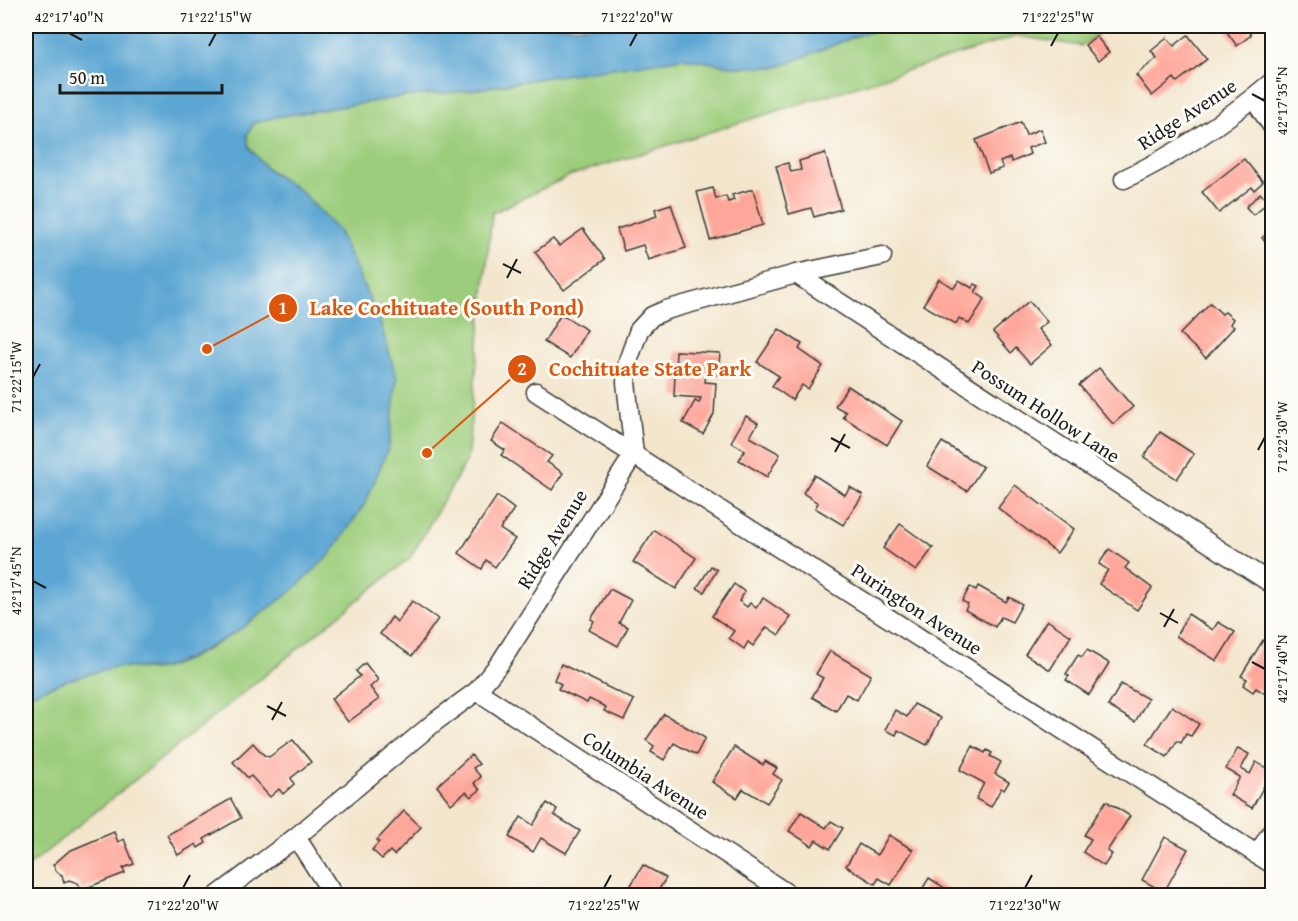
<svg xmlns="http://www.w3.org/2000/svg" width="1298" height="921" viewBox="0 0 1298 921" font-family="'Gentium Book Plus',serif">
<rect width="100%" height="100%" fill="#fdfcf7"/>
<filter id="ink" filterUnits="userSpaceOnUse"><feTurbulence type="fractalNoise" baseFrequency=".0167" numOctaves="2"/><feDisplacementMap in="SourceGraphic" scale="12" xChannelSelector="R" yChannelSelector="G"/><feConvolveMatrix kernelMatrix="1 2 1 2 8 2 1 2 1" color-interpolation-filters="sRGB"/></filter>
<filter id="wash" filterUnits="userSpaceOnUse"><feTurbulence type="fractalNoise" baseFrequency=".008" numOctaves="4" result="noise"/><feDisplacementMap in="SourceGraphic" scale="24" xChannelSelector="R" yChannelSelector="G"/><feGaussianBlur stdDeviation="1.35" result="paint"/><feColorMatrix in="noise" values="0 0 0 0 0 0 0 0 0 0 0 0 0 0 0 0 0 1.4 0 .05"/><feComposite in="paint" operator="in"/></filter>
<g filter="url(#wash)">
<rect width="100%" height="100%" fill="#f3e6cd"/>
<path fill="#9ccd7c" stroke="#5c744c" stroke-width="1.5" d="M894,26H1109L1081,46L1017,36L569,176L492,213L467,460L410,558L26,868V696C52,686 86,671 114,667C129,665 145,672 160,669C203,660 256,617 291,592L302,192C287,182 243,157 247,135C248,131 252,126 254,123L275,117L333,108L400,97L466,91L548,77L683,58L737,67H778L861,34Z"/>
<path fill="#5ba6d3" stroke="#3c6178" stroke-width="1.5" d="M26,26H894L861,34L778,67H737L683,58L548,77L466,91L400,97L333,108L275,117L254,123L247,135L249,147L267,169L302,192L339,232L379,319L397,378L389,446L366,502L330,555L291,592L235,633L189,658L159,669L114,667L65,681L26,696Z"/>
<g id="blocks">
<g fill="#fea699">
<path d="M1236,26H1258L1249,32L1251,35L1237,46L1227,32Z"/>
<path d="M1188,35L1207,59L1177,82L1174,78L1152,96L1136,75L1157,58L1151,51L1167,38L1174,46Z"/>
<path d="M1096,36L1109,52L1098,61L1085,45Z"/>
<path d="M1021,122L1026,135L1040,129L1045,142L1028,148L1030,154L1012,162L1010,158L1000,162L1003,168L989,173L976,140Z"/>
<path d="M825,153L841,209L814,217L811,208L789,214L776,166L788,163L791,172L801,170L799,161Z"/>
<path d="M1244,159L1263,182L1254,190L1252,187L1219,213L1202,192Z"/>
<path d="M713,188L716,199L726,196L728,202L734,200L732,195L753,189L763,225L710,240L697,192Z"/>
<path d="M1260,193L1268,202L1253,215L1246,207Z"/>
<path d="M671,204L686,248L648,260L643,245L624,251L617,229L657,216L655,209Z"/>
<path d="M583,229L605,259L564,290L535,252L553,239L559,246Z"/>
<path d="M1272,230V251L1262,238Z"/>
<path d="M939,279L954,288L959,280L972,288L975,284L979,286L975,292L985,299L969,324L959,318L956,324L923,305Z"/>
<path d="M1029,301L1047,322L1038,329L1052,345L1030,364L1016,348L1011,353L993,332Z"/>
<path d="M1210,303L1222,314L1225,312L1233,319L1230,324L1234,327L1206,358L1180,334Z"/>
<path d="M561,314L587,330L570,358L544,342Z"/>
<path d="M779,329L802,344L799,349L823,366L808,389L802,385L792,400L772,386L779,376L757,362Z"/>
<path d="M676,351L720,353L718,375L706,373L705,382L716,383L714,414L703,434L683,423L695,401L699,403L701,398L674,396Z"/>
<path d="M1099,368L1133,407L1113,424L1079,385Z"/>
<path d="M848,386L902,421L887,445L843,417L846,412L835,406Z"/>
<path d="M746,416L758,423L750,437L780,454L767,477L739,460L745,450L731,442Z"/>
<path d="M503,423L552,456L547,462L563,473L552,490L501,455L505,450L491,441Z"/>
<path d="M1160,432L1194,454L1177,479L1144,457Z"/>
<path d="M942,442L983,467L967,491L927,466Z"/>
<path d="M814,475L845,495L850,487L863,495L843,525L815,508L818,503L803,493Z"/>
<path d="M1015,485L1074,529L1057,553L998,508Z"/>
<path d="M497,496L514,509L500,529L515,539L495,567L486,560L482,569L459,553Z"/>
<path d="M900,524L933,548L916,571L883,548Z"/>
<path d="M654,530L696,558L676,589L633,562Z"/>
<path d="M1109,549L1129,563L1125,568L1152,588L1137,610L1099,584L1108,570L1099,564Z"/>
<path d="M711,566L717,570L704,592L697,588Z"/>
<path d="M734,584L745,592L739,601L747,607L750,603L756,608L763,598L791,617L779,635L767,627L753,646L748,642L744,649L729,638L734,631L712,616Z"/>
<path d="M978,586L1006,602L1009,597L1022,604L1012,622L1001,617L995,627L965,610L968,604L962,601L970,587L976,590Z"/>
<path d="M610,589L631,600L619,623L628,627L618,646L589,630L594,621L591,619Z"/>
<path d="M412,601L438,619L412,656L380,634L392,617L397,622Z"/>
<path d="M1188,614L1213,630L1218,622L1235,632L1217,661L1176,636Z"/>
<path d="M1047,620L1071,636L1050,670L1025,654Z"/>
<path d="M1263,640L1272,646V698L1256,688L1253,692L1243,685L1247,679L1241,676Z"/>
<path d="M1087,650L1109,663L1089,695L1066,680L1069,676L1066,674L1078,655L1082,657Z"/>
<path d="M830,651L871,675L857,700L846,694L836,711L812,697L823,678L816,674Z"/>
<path d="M365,663L378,680L370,687L379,699L348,722L331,699L360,676L356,671Z"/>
<path d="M561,664L634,700L624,720L604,711L606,707L589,699L587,703L558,689L561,684L554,680Z"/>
<path d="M1121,684L1148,699L1135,722L1108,706Z"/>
<path d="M914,704L941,718L927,745L898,730L896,735L885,730L895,710L907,717Z"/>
<path d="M1172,706L1199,724L1191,736L1186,734L1181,743L1177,741L1167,757L1147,744Z"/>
<path d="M664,714L705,738L696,755L674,743L664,760L651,752L654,746L646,740Z"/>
<path d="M293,740L311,762L291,778L294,784L283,794L279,789L270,797L251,776L248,778L233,762L253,743L264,755L269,757Z"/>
<path d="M973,746L985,753L987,750L992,753L990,756L1001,762L995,774L1009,782L1004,790L1001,788L991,807L976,799L984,783L960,770Z"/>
<path d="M734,747L763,765L765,761L777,768L773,774L782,780L767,803L743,789L737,798L712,782Z"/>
<path d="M1238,748L1249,754L1241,769L1250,774L1256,762L1272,771L1252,808L1230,795L1240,777L1226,769Z"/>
<path d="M471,755L479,764L473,768L481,777L474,783L480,790L471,797L466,792L451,804L437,786Z"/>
<path d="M231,799L241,818L204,839L206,843L198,848L196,844L178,855L167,835Z"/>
<path d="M1106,801L1130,816L1107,851L1112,854L1104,866L1083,852L1091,839L1084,835Z"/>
<path d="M547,803L557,809L554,815L580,831L566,853L541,838L533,852L509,837L521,817L533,825Z"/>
<path d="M404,811L421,827L394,855L390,851L382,859L372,850L379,842L377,840Z"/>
<path d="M801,812L826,828L831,821L843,828L830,849L816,840L812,846L789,831Z"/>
<path d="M114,832L118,842L124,839L134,864L123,868L125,873L81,890L78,883L69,880L64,883L62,875L57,872L53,865L69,851Z"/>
<path d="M889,835L913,850L891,885L879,878L875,884L846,866L859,844L877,855Z"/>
<path d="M1165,837L1188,849L1164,892L1142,880Z"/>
<path d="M643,865L666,878L658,891L666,896L625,895Z"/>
<path d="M929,878L948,890L945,896H918Z"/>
</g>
</g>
</g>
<g filter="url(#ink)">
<use href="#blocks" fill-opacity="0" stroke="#3c3a37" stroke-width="1.5"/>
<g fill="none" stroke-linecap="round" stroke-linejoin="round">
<defs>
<g id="street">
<path d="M1253,98L1272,126"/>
<path d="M1124,179C1178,154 1227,120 1272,82"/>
<path d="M796,274L1272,584"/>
<path d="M536,392L1272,864"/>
<path d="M477,691L791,896"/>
<path d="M296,837L334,896"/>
<path d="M1257,855L1272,831"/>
<path d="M217,896L296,837L436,721L477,691L500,663L634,454L626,382L628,361L639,330L652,316L666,310L796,274L882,256"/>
</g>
</defs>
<use href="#street" stroke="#3c3a37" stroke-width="21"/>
<use href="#street" stroke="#fff" stroke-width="18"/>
</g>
</g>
<path fill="none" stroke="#1c1c1c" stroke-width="2" d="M69,33L82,40M209,46L216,33M630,46L637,33M1051,46L1058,33M1252,94L1265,101M503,264L521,273M507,278L517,259M33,377L40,364M831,438L850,448M1258,450L1265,437M835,452L845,434M33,581L46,588M1160,613L1178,623M1164,627L1174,609M1252,662L1265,669M267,706L286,716M272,720L282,702M183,888L190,875M604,888L611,875M1025,888L1032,875"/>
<g text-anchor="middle" stroke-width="6" stroke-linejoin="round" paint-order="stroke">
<g font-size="20" fill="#1c1c1c" stroke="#fdfcf7">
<text transform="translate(1187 114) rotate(-33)" y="7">Ridge Avenue</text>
<text transform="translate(1046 411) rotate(33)" y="7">Possum Hollow Lane</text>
<text transform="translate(552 539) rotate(-58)" y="7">Ridge Avenue</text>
<text transform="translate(917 609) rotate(33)" y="7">Purington Avenue</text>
<text transform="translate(646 775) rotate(33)" y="7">Columbia Avenue</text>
</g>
</g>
<path fill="none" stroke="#de560d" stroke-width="2" d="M207 349L283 308M427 453L522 369"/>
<g fill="#de560d" stroke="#fdfcf7" stroke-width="2">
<circle cx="207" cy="349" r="6"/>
<circle cx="427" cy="453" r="6"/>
<circle cx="283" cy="308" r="15"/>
<circle cx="522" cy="369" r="15"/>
</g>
<g font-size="18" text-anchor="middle" font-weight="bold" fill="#fff">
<text x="283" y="314">1</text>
<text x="522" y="375">2</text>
</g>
<g font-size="21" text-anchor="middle" font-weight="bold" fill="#de560d" stroke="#fdfcf7" stroke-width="6" stroke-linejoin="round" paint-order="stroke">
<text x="447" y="315">Lake Cochituate (South Pond)</text>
<text x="650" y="376">Cochituate State Park</text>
</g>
<rect width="1298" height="921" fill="none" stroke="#fdfcf7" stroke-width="66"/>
<path d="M60 84v9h162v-9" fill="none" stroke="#1c1c1c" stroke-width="3"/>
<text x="69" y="84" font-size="18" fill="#1c1c1c" stroke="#fdfcf7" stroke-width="4.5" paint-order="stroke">50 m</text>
<rect x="33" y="33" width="1232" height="855" fill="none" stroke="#1c1c1c" stroke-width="2"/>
<g font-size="15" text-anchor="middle" fill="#1c1c1c">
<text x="69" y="22">42°17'40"N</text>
<text x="216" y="22">71°22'15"W</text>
<text x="637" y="22">71°22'20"W</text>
<text x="1058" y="22">71°22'25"W</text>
<text transform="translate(1282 101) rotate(-90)" y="5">42°17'35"N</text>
<text transform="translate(16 377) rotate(-90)" y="5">71°22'15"W</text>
<text transform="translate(1282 437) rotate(-90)" y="5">71°22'30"W</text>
<text transform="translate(16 581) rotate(-90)" y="5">42°17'45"N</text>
<text transform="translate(1282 669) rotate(-90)" y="5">42°17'40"N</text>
<text x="183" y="910">71°22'20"W</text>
<text x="604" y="910">71°22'25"W</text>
<text x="1025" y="910">71°22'30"W</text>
</g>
</svg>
